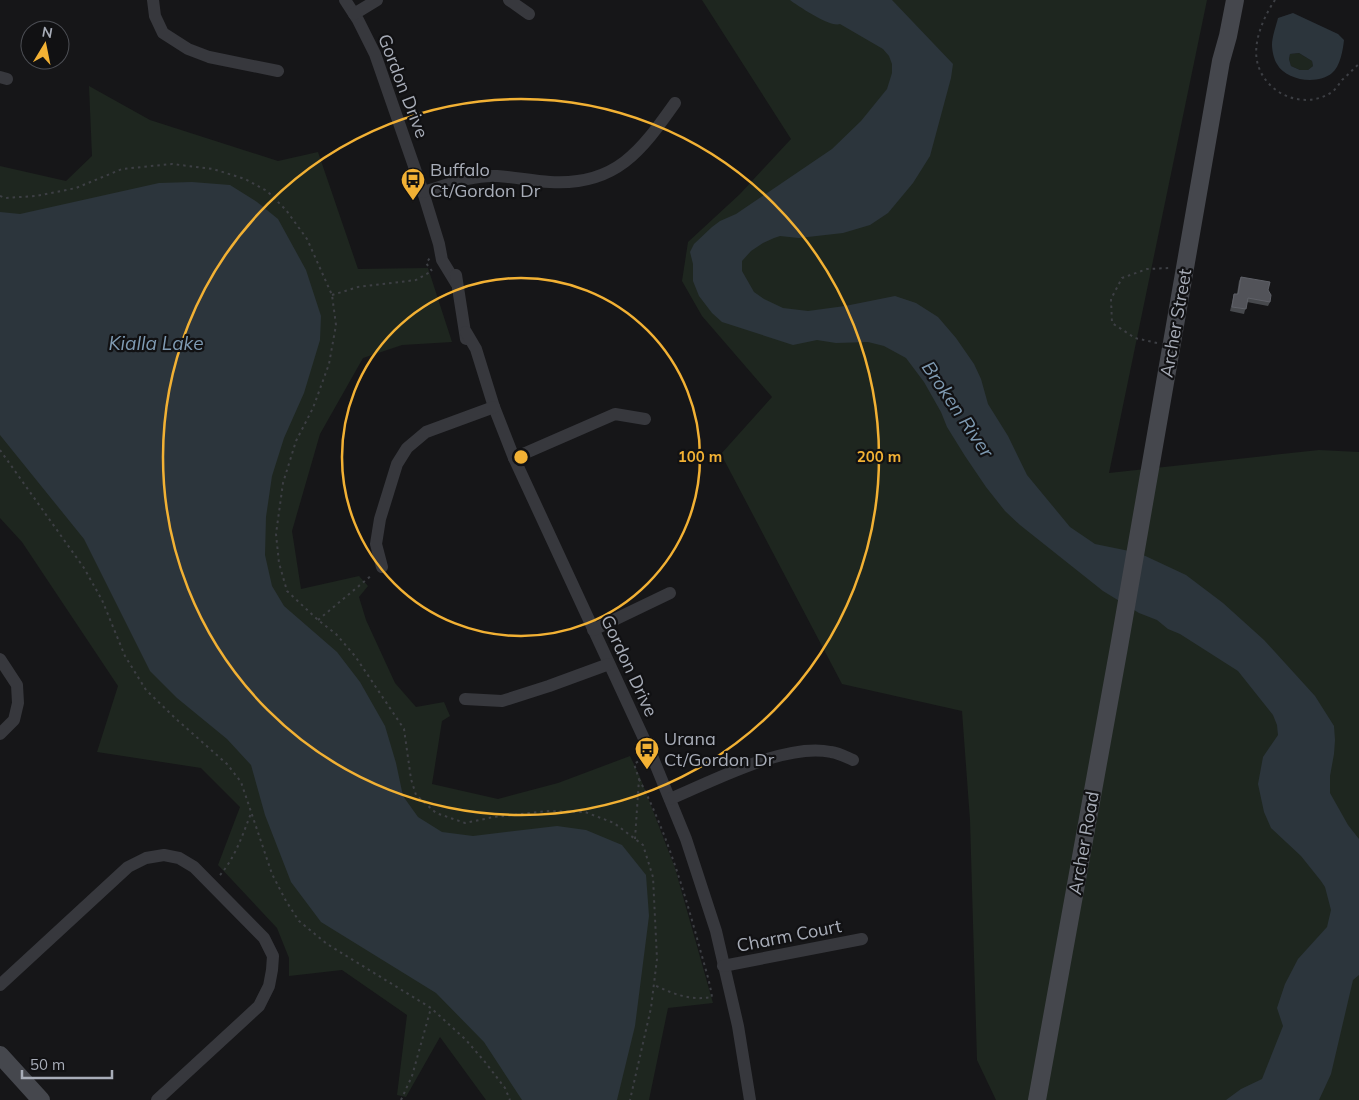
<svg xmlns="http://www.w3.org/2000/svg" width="1359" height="1100" viewBox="0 0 1359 1100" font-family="Mulish,sans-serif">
<rect width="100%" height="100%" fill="#161618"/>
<g fill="#1e261f">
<path d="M702,0H1207L1109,473L1319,450L1359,452V1100H996L977,1060L970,820L962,711L842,684L721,454L772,397L702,316L682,281L688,242L740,194L791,139Z"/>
<path d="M1299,53L1312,61L1313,66L1308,70H1300L1291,66L1289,59L1290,54Z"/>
<path d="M89,86L150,120L278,161L318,152L358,269L428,268L452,342L402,345L363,358L320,434L292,531L301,589L359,576L368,586L359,597L366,620L395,683L416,707L444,702L450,716L442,721L432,784L498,799L558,783L630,756L640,777L675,868L713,1003L668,1008L649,1100H486L440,1037L406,1097L397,1095L407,1015L342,970L289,976V958L277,928L218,865L240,807L201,768L97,752L118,686L22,542L0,518V166L66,181L92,156Z"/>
</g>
<g fill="#2c353c" fill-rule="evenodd">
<path d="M790,0H892L953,64L951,78L930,156L913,183L888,213L870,225L843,233L799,238L780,236L774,238L763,243L751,251L742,261V271L754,292L764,299L783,308L808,311L845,306L895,296L916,303L938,317L956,338L974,364L981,379L988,404L1008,436L1027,475L1070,527L1095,544L1139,553L1186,575L1223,603L1264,640L1315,696L1334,726L1335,740L1334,754L1330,776V793L1348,825L1359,839V975L1353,980L1331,1074L1319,1100H1226L1241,1089L1262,1079L1283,1026L1277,1008L1285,984L1298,959L1327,927L1331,910L1325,887L1321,881L1301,856L1271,828L1264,812L1258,784L1263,757L1278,735L1277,725L1273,715L1238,671L1180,634L1168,629L1157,620L1139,613L1103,591L1020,525L1005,511L986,487L965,456L947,427L941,412L924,382L906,358L884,346L868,342L836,343L817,340L793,345L722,322L712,313L699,296L693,281V264L690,252L694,244L712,227L720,221L736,214L832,149L861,121L887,89L892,73V64L889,56L883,49L840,24C831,28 798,6 790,0Z"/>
<path d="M1293,13L1338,34L1344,40C1343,50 1340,67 1332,73C1318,85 1286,81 1277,64C1274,60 1272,50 1272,45C1272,37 1276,26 1278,18ZM1299,53L1312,61L1313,66L1308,70H1300L1291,66L1289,59L1290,54Z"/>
<path d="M192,182L230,185L257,202L278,219L306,270L321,316L320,340L304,393L284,438L272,476L266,517L265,555L272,586L284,606L337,652L360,682L385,726L396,763L403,796L418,817L442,832L473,836L557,826L586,830L622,845L646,875L649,916L635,1026L617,1100H522L484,1042L436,993L321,922L291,882L265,815L251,765L227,739L177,698L150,671L84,539L0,435V212L20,214L159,183Z"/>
</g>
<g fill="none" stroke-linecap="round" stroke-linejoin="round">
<g stroke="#3d3f44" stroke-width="2" stroke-dasharray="2.5 4" stroke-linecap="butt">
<path d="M1275,0C1264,16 1253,41 1257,61C1264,94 1304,111 1332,92C1336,89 1339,84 1342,80C1348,75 1353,69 1359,64"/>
<path d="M0,196L5,198L36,196L76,188L122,169L172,164L213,169L245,179L267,191L286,210L307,239L332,295L336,325L329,364L313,408L296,441L283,483L276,534L279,563L287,591L318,620L336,634L355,656L404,729L411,779L416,795L436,813L465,823L494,817L548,811L585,812L614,823L643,845L653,877L657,959L651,1008L630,1100"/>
<path d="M332,295L358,287L416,280L432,271L426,263L430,258"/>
<path d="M1157,343L1135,338L1112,323L1111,299L1122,278L1147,269L1170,268"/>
<path d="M0,450L84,568L102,600L125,656L146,690L175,718L227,764L241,782L272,874L286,901L299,921L327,944L431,1008L466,1040L485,1062L505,1088L510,1100"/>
<path d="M318,620L372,575"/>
<path d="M639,779C665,829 682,884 697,938C702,958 709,977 712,997C690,1001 674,994 654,985"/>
<path d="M635,839L639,779L634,764L641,760"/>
<path d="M220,875C235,858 243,834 251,813"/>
<path d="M401,1100L412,1076L431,1008"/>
</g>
<g stroke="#37383d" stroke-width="12">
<path d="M153,0L155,16L163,33L188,49L209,57L278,71"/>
<path d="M345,0L358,20L375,54L423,192L439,244L442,260L456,283"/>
<path d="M509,0L529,14"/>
<path d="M354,14L377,0"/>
<path d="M0,77L7,79"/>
<path d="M423,192C447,185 471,175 497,176C515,177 532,181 550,182C616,186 641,151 675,103"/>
<path d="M456,275L466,339"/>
<path d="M466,332L476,349L494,407L514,458L652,756L686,839L716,931L738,1026L750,1100"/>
<path d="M514,458L615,414L645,419"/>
<path d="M382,567L376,544L380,519L397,464L407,448L426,432L494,407"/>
<path d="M593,630L670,593"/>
<path d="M0,659L17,685L18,703L14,720L0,734"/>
<path d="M465,699L502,701L549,686L609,664"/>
<path d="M670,799C713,781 786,742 831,752C839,753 846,757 853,760"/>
<path d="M723,966L862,939"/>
<path d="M0,985L128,867L146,858L164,855L179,858L194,867L264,938L273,956L272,970L269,986L259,1006L157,1100"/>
</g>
<g stroke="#45474d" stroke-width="18">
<path d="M0,1055L41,1100"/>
<path d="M1037,1100L1119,647L1221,61L1228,36L1235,0"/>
</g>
</g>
<path fill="#47494d" d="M1241,277L1268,290L1270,302L1268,306L1247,302L1244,314L1230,311L1233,298L1234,294H1237L1239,281Z"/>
<path fill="#525359" stroke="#5f6168" d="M1241,277L1270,282L1268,290L1271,295L1270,302L1248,298L1246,309L1232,307L1234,294H1238Z"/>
<g fill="none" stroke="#f2b134" stroke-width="2.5">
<circle cx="521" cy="457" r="179"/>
<circle cx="521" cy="457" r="358"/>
</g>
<defs>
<symbol id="bus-pin" viewBox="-11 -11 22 30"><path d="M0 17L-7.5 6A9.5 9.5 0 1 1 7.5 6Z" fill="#f2b134" stroke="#111113"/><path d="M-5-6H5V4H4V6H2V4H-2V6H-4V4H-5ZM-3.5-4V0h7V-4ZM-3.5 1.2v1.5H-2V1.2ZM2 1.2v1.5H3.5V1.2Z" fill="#111"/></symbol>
</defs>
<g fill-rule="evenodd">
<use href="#bus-pin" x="399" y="166" width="28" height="38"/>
<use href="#bus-pin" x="633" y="735" width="28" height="38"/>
</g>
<g text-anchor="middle" stroke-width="4.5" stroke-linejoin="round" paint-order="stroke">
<g font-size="18" fill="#a8adb8" stroke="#111113">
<text transform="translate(403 86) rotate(69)" y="6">Gordon Drive</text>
<text transform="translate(1176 323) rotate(-80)" y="6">Archer Street</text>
<text transform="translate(629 666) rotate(65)" y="6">Gordon Drive</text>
<text transform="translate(1084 843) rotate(-80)" y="6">Archer Road</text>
<text transform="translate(789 936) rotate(-11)" y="6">Charm Court</text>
</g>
<g font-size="18" fill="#a8adb8" stroke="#111113" text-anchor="start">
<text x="430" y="176">Buffalo<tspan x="430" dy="21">Ct/Gordon Dr</tspan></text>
<text x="664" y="745">Urana<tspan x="664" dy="21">Ct/Gordon Dr</tspan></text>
</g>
<g font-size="19" font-style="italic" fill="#7f9bb3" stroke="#111113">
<text x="156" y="350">Kialla Lake</text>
<text transform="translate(958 409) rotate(56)" y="7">Broken River</text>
</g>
</g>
<circle cx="521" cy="457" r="8" fill="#f2b134" stroke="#111113" stroke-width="2.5"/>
<g font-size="15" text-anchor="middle" font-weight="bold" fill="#f2b134" stroke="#111113" stroke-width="4.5" stroke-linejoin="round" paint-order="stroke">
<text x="700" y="462">100 m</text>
<text x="879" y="462">200 m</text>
</g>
<g transform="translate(45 45) rotate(10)"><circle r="24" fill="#111113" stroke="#4d4f55"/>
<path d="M0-4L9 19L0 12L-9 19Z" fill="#f2b134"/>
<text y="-8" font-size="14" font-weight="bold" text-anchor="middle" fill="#a8adb8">N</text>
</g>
<path d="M22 1070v8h90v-8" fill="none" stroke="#a8adb8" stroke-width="2.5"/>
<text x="30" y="1070" font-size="15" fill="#a8adb8" stroke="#111113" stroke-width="4" paint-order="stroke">50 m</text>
</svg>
